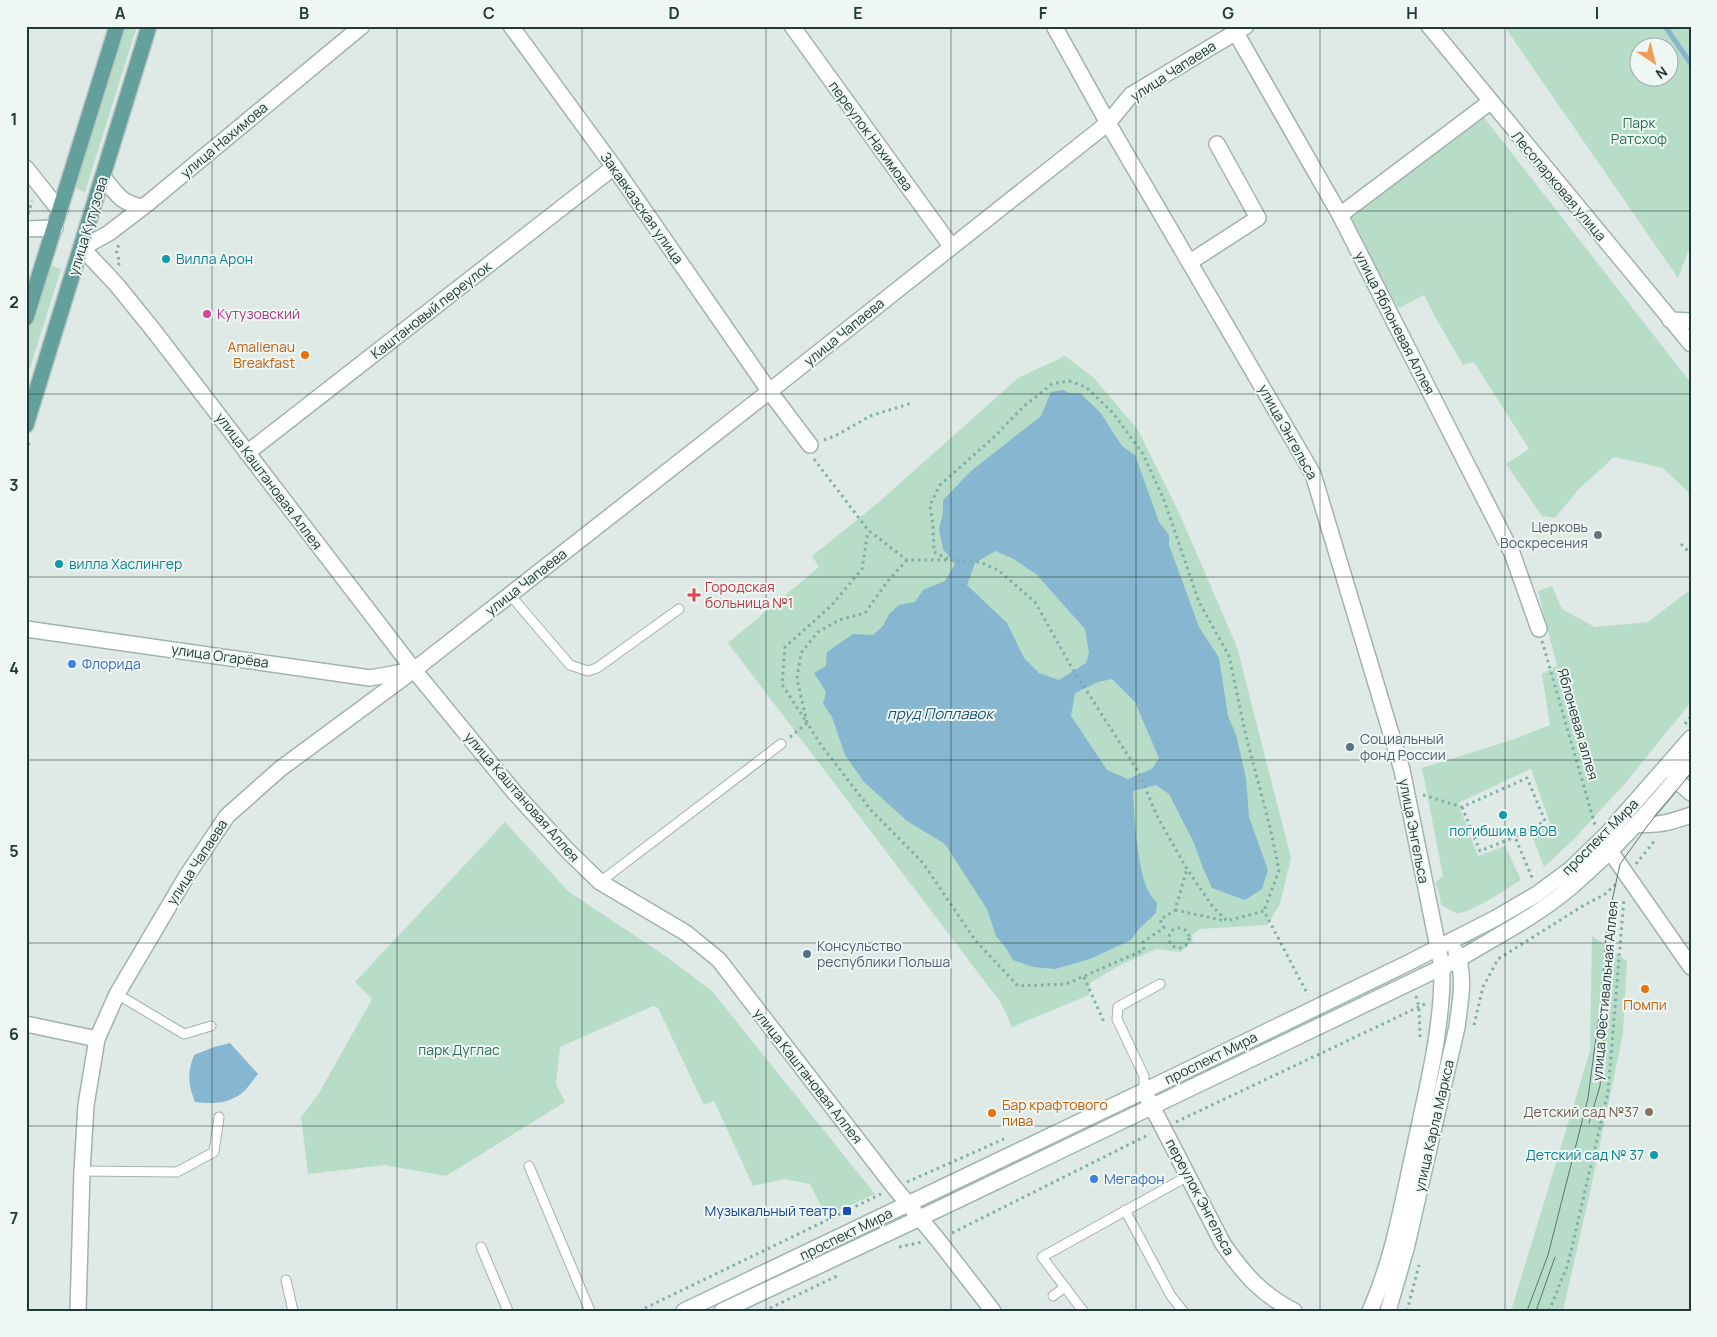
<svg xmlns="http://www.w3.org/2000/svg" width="1717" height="1337" viewBox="0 0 1717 1337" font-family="Manrope,sans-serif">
<rect width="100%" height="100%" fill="#dfeae7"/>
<g fill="#b7dcc8" fill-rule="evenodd">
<path d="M123,26H137L85,192L73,187Z"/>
<path d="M1504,26H1691V244L1678,278ZM1640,48H1670V78H1640Z"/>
<path d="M1482,115L1691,383V506L1688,492L1663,468L1614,457L1579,489L1555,518L1542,516L1506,464L1529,449L1474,362L1463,365L1435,317L1424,295L1399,308L1389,295L1346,219Z"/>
<path d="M49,265L61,269L26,381V338Z"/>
<path d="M1065,356L1093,377L1138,430L1180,515L1237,647L1291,858L1280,904L1267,925L1200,929L1193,934L1192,941L1181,952L1156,949L1120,965L1090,983L1089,995L1012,1027L1001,1003L728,643L819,567L812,556L879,502L1018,378Z"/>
<path d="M1552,586L1562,609L1595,627L1648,622L1690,590L1691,586V702L1628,780L1574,839L1544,867L1531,833L1550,823L1531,769L1458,803L1478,856L1505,846L1521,880C1500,893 1481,907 1458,914L1441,905L1439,893L1435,883L1443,876L1422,768L1512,740L1550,725L1542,674L1557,666L1538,591Z"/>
<path d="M505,822L569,892L667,957L712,991L875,1194L826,1216L810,1184L784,1179L753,1186L714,1101L704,1105L658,1008L653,1006L560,1047L556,1084L565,1102L446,1176L385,1165L308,1174L301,1117L319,1093L372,999L355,982Z"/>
<path d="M1592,936L1627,961L1623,1033L1590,1192L1563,1311H1511L1590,1051Z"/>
</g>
<g fill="#86b6d0" fill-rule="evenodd">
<path d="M1063,390L1069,393H1080L1100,412L1122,446L1135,455L1159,522L1169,535V545L1199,627L1219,658L1228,716L1236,735L1246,778L1249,817L1268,870L1262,889L1245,900L1212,888L1203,868L1194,843L1169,794L1156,785L1133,791C1134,816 1137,859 1145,883C1147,891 1152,897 1157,903L1156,913L1139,929L1131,940L1090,959L1055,969L1033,967L1013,960L1006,948L996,936L987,909L945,844L907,821L864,782L845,755L832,717L823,704L826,692L814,673L826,666L827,652L853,634L873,635L883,626L889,614L899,605L915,602L923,590L945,581L955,564L943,549L939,529L943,514V500L971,471L1041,416L1051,392ZM995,551L1014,559L1037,575L1085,629L1089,653L1086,663L1059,680L1039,673L1024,658L1007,623L967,585L975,563ZM1112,679L1135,702L1159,758L1152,769L1128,779L1107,770L1071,716L1075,693L1098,682Z"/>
<path d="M230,1043L258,1074C253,1080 248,1088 242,1093C228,1104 212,1104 195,1102C188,1084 187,1074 194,1055L214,1047Z"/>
</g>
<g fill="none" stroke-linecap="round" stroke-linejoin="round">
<path stroke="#86b6d0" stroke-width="5" d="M1665,26L1691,64"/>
<defs>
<g id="service">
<path d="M510,595L570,665L588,671L597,668L679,609"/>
<path d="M600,882L781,744"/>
<path d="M117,994L184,1034L211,1026"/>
<path d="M1144,1091V1076L1117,1019L1118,1007L1160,984"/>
<path d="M529,1166L590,1311"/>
<path d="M82,1171L177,1172L214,1152L219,1117"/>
<path d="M1125,1210L1171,1296L1183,1311"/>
<path d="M481,1247L508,1311"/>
<path d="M286,1280L293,1311"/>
<path d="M1053,1296L1065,1287"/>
<path d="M1083,1311L1042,1257L1188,1176"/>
</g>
<g id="minor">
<path d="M511,26L614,167L770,392L810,445"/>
<path d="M792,26L951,246"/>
<path d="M1232,26L1340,215L1429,390L1512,553L1539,629"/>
<path d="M1108,123L1131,95L1246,26"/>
<path d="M103,177C117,194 120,203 143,207"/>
<path d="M1340,215L1490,102"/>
<path d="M26,229L55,228"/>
<path d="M82,248L109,233L147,204L362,26"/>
<path d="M1190,262L1258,218L1217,144"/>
<path d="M247,453L614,167"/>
<path d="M26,629L370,678L414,670"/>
<path d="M26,1024L97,1039"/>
<path d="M1144,1091L1223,1244C1244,1274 1261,1294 1294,1311"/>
</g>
<g id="tertiary">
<path d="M1054,26L1108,123L1313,474L1402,770L1442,967"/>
<path d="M1429,26L1691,344"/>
<path d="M26,168L60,211"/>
<path d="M82,248L116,284L154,331L414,670L515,793L568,851L600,882L686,933L719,960L894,1187L938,1240L993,1311"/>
<path d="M1670,320L1691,321"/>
<path d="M1673,768L1675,779L1691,793"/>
<path d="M1637,824C1660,826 1670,822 1691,815"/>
<path d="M1603,841L1691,967"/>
<path d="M78,1311L82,1171L86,1105L97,1039L117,994L186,877L227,816L280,769L414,670L766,394L1108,123"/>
</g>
<g id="secondary">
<path d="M684,1311L1144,1091L1406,964L1496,918L1537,894L1571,869L1607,834L1691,738"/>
<path d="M722,1311L920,1218L1459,959C1497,936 1537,916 1571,887C1615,849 1655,806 1691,760"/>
<path d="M1370,1311C1394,1257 1402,1203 1415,1146C1427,1087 1443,1028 1442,967"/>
<path d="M1388,1311L1406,1249L1457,1027C1460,1002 1466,976 1456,952"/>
</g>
<g id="primary">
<path d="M26,318L117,26"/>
<path d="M26,425L149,26"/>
</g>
</defs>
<use href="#service" stroke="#a2b2af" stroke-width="11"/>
<use href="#minor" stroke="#a2b2af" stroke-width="18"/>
<use href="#tertiary" stroke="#a2b2af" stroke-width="18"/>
<use href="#secondary" stroke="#9eb6b2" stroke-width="18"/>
<use href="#primary" stroke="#bcc4c3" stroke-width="18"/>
<g stroke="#7faea8" stroke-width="3" stroke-dasharray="2.5 4" stroke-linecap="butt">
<path d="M28,214L32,201"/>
<path d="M118,265L120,263L116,250L119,245"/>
<path d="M824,440L835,436L870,416L912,403"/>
<path d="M26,451L30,440"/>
<path d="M814,459L868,530L907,560H949L980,562L998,570L1035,602L1072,668L1138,771L1158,818L1187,869L1213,907L1227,921L1264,911L1308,995"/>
<path d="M1681,544L1691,554"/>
<path d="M948,559L934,552L933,525L930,505L940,485L993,438L1023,407L1052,384L1069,381L1086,387L1113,413L1143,454L1164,500L1199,602L1229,656L1246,736L1270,827L1279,870L1264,911"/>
<path d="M907,560L887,582L865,613L839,620L818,632L801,653L797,679L807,723L821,745L871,810L923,863L975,940L1018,986L1066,984L1144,950L1143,942L1164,928L1160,920L1175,910L1187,869"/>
<path d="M1542,641L1595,825"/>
<path d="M1685,724L1691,716"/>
<path d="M790,737L807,723L782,684L785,647L831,606L862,569L868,531"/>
<path d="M1423,795L1462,807L1527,778L1545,821L1515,837L1533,880"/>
<path d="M1462,807L1480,851L1515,837"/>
<path d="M1636,864L1656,839"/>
<path d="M1175,910L1226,921"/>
<circle cx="1179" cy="938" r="10"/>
<path d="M1084,977L1104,1022"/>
<path d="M1416,996L1419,1007L1420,1037"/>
<path d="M1474,1025L1483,987L1498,959L1586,904L1604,895L1616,884"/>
<path d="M1176,1122L1425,1004"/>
<path d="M907,1182L1004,1139"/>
<path d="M952,1233L1150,1134"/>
<path d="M899,1247L922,1242"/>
<path d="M639,1311L881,1194"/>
<path d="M764,1311L837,1276"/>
<path d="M1407,1311L1419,1265"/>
<path d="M1549,1311L1568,1264L1608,1092L1624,898"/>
</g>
<use href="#service" stroke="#fff" stroke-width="9"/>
<use href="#minor" stroke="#fff" stroke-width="15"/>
<use href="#tertiary" stroke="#fff" stroke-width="15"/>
<use href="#secondary" stroke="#fff" stroke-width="15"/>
<use href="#primary" stroke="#63a09c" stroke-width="15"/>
<g stroke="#5a7674" stroke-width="1">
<path d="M1589,1123L1600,1086L1604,1033"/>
<path d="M1527,1311L1548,1255L1588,1098L1601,1000L1607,924L1620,864L1648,825L1691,773"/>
<path d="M1536,1311L1555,1257"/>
</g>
</g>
<path fill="none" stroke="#203a38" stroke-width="1" stroke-opacity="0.55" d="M212,26V1311M397,26V1311M582,26V1311M766,26V1311M951,26V1311M1136,26V1311M1320,26V1311M1505,26V1311M26,211H1691M26,394H1691M26,577H1691M26,760H1691M26,943H1691M26,1126H1691"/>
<g fill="#0f9aa8" stroke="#eff7f4" stroke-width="2">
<circle cx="166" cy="259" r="5"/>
<circle cx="59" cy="564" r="5"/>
<circle cx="1503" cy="815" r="5"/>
<circle cx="1654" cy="1155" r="5"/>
</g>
<circle fill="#d1479c" stroke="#eff7f4" stroke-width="2" cx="207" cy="314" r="5"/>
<g fill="#e8710a" stroke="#eff7f4" stroke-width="2">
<circle cx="305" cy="355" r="5"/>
<circle cx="1645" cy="989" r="5"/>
<circle cx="992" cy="1113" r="5"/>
</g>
<circle fill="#6b7280" stroke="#eff7f4" stroke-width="2" cx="1598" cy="535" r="5"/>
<path fill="#e0444e" stroke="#eff7f4" stroke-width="2" d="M691.5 587.5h5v5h5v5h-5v5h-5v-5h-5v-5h5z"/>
<g fill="#3f7fe0" stroke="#eff7f4" stroke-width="2">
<circle cx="72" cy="664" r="5"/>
<circle cx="1094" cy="1179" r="5"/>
</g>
<g fill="#5c6f8a" stroke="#eff7f4" stroke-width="2">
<circle cx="1350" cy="747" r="5"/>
<circle cx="807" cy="954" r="5"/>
</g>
<circle fill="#8d6e63" stroke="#eff7f4" stroke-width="2" cx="1649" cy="1112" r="5"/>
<rect fill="#1a4fb4" stroke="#eff7f4" stroke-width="2" x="842" y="1206" width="10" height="10" rx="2.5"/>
<g text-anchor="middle" stroke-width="4" stroke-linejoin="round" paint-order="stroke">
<g font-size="14" fill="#203a38" stroke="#eff7f4">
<text transform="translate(1173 71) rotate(-33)" y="5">улица Чапаева</text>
<text transform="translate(871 136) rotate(54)" y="5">переулок Нахимова</text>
<text transform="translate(224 140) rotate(-40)" y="5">улица Нахимова</text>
<text transform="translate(1559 186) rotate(50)" y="5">Лесопарковая улица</text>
<text transform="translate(642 208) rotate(55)" y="5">Закавказская улица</text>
<text transform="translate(88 226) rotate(-73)" y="5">улица Кутузова</text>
<text transform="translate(431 310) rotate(-38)" y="5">Каштановый переулок</text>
<text transform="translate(1395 323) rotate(63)" y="5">улица Яблоневая Аллея</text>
<text transform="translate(844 332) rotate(-39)" y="5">улица Чапаева</text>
<text transform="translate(1288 432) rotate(61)" y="5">улица Энгельса</text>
<text transform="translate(269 481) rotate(53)" y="5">улица Каштановая Аллея</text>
<text transform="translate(526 582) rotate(-38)" y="5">улица Чапаева</text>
<text transform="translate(220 656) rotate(8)" y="5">улица Огарёва</text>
<text transform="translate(1578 724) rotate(74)" y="5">Яблоневая аллея</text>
<text transform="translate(522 797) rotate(49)" y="5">улица Каштановая Аллея</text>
<text transform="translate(1414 831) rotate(79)" y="5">улица Энгельса</text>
<text transform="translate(1600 837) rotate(-45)" y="5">проспект Мира</text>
<text transform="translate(197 862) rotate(-57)" y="5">улица Чапаева</text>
<text transform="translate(1605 991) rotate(-85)" y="5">улица Фестивальная Аллея</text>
<text transform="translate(1211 1058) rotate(-26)" y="5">проспект Мира</text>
<text transform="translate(808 1076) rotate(52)" y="5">улица Каштановая Аллея</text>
<text transform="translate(1434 1126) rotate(-77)" y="5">улица Карла Маркса</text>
<text transform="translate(1200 1197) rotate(62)" y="5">переулок Энгельса</text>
<text transform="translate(846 1234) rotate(-26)" y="5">проспект Мира</text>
</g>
<g font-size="14" fill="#2b7053" stroke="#eff7f4">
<text x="1639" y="128">Парк<tspan x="1639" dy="16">Ратсхоф</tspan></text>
<text x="459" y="1055">парк Дуглас</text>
</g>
<g font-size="14" fill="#0d838f" stroke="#eff7f4" text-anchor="start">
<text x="176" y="264">Вилла Арон</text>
<text x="69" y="569">вилла Хаслингер</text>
<text x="1503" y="836" text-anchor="middle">погибшим в ВОВ</text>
<text x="1644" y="1160" text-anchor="end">Детский сад № 37</text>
</g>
<g font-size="14" fill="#b23c85" stroke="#eff7f4" text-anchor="start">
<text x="217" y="319">Кутузовский</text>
</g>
<g font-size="14" fill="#c56008" stroke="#eff7f4" text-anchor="end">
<text x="295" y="352">Amalienau<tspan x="295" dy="16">Breakfast</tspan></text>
<text x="1645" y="1010" text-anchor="middle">Помпи</text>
<text x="1002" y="1110" text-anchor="start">Бар крафтового<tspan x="1002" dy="16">пива</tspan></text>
</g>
<g font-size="14" fill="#5b616d" stroke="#eff7f4" text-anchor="end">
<text x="1588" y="532">Церковь<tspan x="1588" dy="16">Воскресения</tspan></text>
</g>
<g font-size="14" fill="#be3a42" stroke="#eff7f4" text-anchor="start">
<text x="705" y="592">Городская<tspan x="705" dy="16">больница №1</tspan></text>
</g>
<g font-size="14" fill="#366cbe" stroke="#eff7f4" text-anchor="start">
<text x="82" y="669">Флорида</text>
<text x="1104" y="1184">Мегафон</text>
</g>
<g font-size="14" fill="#4e5e75" stroke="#eff7f4" text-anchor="start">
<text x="1360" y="744">Социальный<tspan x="1360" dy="16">фонд России</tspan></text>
<text x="817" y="951">Консульство<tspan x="817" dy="16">республики Польша</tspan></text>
</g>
<g font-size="14" fill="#785e54" stroke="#eff7f4" text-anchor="end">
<text x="1639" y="1117">Детский сад №37</text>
</g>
<g font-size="14" fill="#164399" stroke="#eff7f4" text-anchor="end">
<text x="837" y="1216">Музыкальный театр</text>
</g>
<g font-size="15" font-style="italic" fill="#1b5475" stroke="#eff7f4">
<text x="940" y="719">пруд Поплавок</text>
</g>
</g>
<rect width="1717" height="1337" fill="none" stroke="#eff7f4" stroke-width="55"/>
<g transform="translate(1654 62) rotate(145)"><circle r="24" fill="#eff7f4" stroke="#9caba9"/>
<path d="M0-4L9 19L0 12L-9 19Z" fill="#f19b56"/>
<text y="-8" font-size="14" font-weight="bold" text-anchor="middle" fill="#203a38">N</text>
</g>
<rect x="28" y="28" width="1662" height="1282" fill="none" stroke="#203a38" stroke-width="2"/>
<g font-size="16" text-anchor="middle" font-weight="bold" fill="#203a38">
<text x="120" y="19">A</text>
<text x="304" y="19">B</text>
<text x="489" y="19">C</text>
<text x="674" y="19">D</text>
<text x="858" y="19">E</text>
<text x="1043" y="19">F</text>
<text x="1228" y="19">G</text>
<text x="1412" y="19">H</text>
<text x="1597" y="19">I</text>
<text x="14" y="125">1</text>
<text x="14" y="308">2</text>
<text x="14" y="491">3</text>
<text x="14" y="674">4</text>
<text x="14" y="857">5</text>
<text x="14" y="1040">6</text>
<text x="14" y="1224">7</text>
</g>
</svg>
